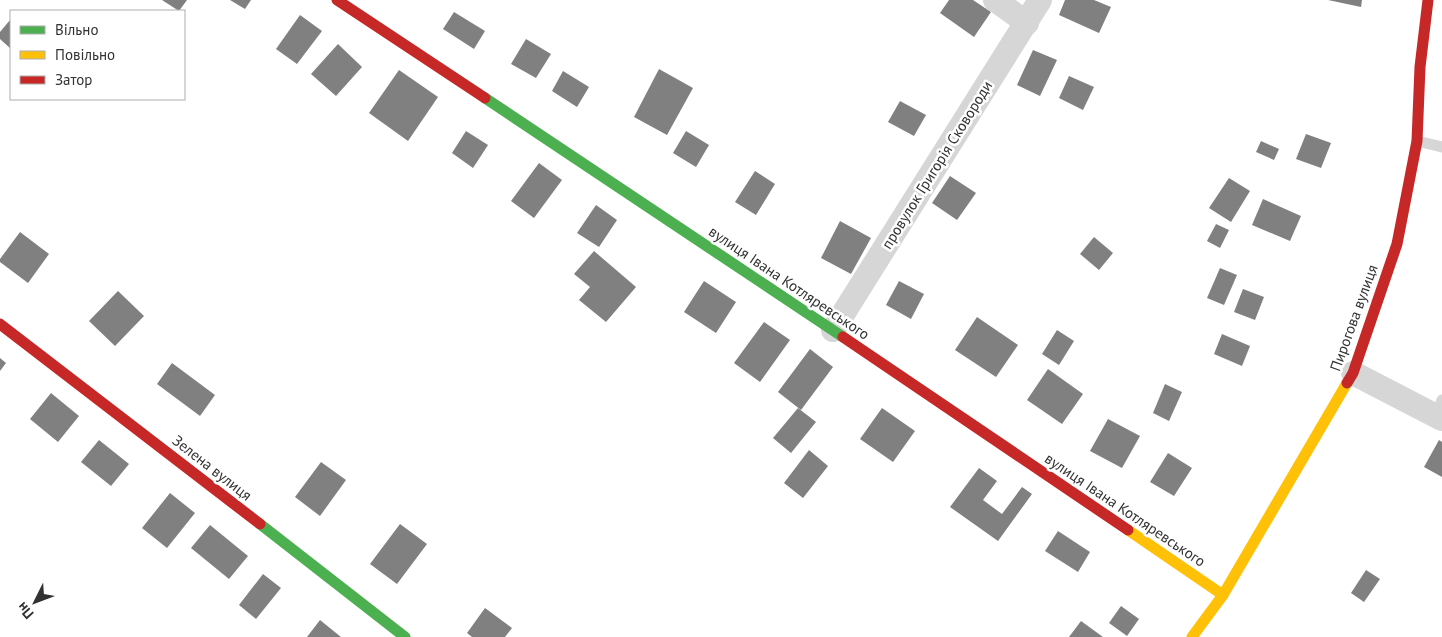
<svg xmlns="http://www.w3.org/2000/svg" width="1442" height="637" viewBox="0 0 1442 637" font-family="'PT Sans',sans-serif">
<rect width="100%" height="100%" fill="#fff"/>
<g fill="#808080">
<path d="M162,0H187L179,11Z"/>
<path d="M230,0H251L245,9Z"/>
<path d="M949,0H973L991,12L974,37L940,13Z"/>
<path d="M1065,0H1094L1111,7L1099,33L1059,15Z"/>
<path d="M1328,0H1362L1361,7Z"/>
<path d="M454,12L485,31L474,49L443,29Z"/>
<path d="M300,15L322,31L297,64L276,49Z"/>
<path d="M10,20H11V49L0,39V32Z"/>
<path d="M526,39L551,54L536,78L511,64Z"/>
<path d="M338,44L362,67L336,96L311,74Z"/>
<path d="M1033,50L1057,60L1040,96L1017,85Z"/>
<path d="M659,69L693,88L667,135L634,117Z"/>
<path d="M399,70L438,97L408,141L369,113Z"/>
<path d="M563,71L589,87L577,107L552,91Z"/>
<path d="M1069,76L1094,87L1083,110L1059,98Z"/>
<path d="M900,101L926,115L914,136L888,122Z"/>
<path d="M466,131L488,145L473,168L452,153Z"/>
<path d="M686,131L709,145L696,167L673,153Z"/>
<path d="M1306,134L1331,143L1321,168L1296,159Z"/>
<path d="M1261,141L1279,149L1274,160L1256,152Z"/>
<path d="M539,163L562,180L534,218L511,201Z"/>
<path d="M755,171L775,184L756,215L735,202Z"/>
<path d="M950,176L976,193L957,220L932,203Z"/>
<path d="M1229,178L1250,191L1231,222L1209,208Z"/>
<path d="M1263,199L1301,216L1290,241L1252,225Z"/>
<path d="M596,205L617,220L599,247L577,233Z"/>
<path d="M840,221L871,238L851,274L821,258Z"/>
<path d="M1216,224L1229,230L1220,248L1207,241Z"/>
<path d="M20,232L49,254L28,283L0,262V259Z"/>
<path d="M1094,237L1113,253L1099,270L1080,254Z"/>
<path d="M594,251L636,287L606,322L579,300L590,287L574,274Z"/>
<path d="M1220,268L1237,275L1224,305L1207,298Z"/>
<path d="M704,281L736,302L716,333L684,312Z"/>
<path d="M899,281L924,294L911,319L886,305Z"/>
<path d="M1243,289L1264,297L1255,320L1234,312Z"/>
<path d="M118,291L144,316L115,346L89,321Z"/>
<path d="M977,317L1018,345L996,377L955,350Z"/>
<path d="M764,322L790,340L760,382L734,363Z"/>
<path d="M1057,330L1074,341L1059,365L1042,354Z"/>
<path d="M1222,334L1250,346L1242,366L1214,354Z"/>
<path d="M810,349L833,367L801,410L778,392Z"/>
<path d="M0,358L6,363L0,371Z"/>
<path d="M172,363L215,395L200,416L157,384Z"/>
<path d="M1048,369L1083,394L1062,424L1027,400Z"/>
<path d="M1165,384L1182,392L1169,421L1153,413Z"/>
<path d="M51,393L79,416L58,442L30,419Z"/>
<path d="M798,408L816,422L791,453L773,438Z"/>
<path d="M882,408L915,431L893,462L860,439Z"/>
<path d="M1108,419L1140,436L1122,468L1090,451Z"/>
<path d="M99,440L129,464L111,486L81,462Z"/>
<path d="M1439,440L1442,442V477L1424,467Z"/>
<path d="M809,450L828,466L803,498L784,483Z"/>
<path d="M1168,453L1192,468L1174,496L1150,482Z"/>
<path d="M321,462L346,480L320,516L295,497Z"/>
<path d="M979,468L997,481L983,500L1002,514L1022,487L1032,494L998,541L950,507Z"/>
<path d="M170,493L195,513L167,548L142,528Z"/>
<path d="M400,524L427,544L397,584L370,564Z"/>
<path d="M210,525L248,556L229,579L191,548Z"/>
<path d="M1058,531L1090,552L1078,572L1045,551Z"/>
<path d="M1366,570L1380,579L1364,602L1351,593Z"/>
<path d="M263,574L281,588L256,619L239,605Z"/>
<path d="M1121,606L1139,619L1127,636L1109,623Z"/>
<path d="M485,608L512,628L505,637H472L467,633Z"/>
<path d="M320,620L341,637H307Z"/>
<path d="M1081,621L1103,637H1069Z"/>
</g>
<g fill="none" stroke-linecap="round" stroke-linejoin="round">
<g stroke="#d6d6d6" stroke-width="11">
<path d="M1417,141L1442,147"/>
<path d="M1436,416L1442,400"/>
</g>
<g stroke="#d6d6d6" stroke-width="24">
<path d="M995,0L1027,23"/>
<path d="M833,330L1040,0"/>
<path d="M1353,373L1442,419"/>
</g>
<g stroke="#4caf50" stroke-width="11">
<path d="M485,98L843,337"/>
<path d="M260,524L405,637"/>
</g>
<g stroke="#ffc107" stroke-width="11">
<path d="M1128,530L1223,595"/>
<path d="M1192,637L1223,595L1347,383"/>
</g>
<g stroke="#c62828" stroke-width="11">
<path d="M337,0L485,98"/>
<path d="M0,324L260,524"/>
<path d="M843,337L1128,530"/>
<path d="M1347,383L1353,373L1397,244L1417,141L1420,67L1428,0"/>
</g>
</g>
<g text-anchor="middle" stroke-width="5" stroke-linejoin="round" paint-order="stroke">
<g font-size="15" fill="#323232" stroke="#fff">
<text transform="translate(937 165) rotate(-58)" y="5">провулок Григорія Сковороди</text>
<text transform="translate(789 283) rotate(34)" y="5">вулиця Івана Котляревського</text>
<text transform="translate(1354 318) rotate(-70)" y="5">Пирогова вулиця</text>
<text transform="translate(212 468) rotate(38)" y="5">Зелена вулиця</text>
<text transform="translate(1125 510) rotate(34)" y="5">вулиця Івана Котляревського</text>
</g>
</g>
<rect x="10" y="10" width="175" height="90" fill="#ffffff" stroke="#adadad"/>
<rect x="20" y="26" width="25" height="8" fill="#4caf50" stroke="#adadad"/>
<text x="55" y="35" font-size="15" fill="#323232">Вільно</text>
<rect x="20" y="51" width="25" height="8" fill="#ffc107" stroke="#adadad"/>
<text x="55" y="60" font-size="15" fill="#323232">Повільно</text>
<rect x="20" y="76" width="25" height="8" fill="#c62828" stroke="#adadad"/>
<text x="55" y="85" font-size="15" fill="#323232">Затор</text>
<g transform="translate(35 602) rotate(228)" stroke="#ffffff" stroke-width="4" paint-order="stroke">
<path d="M0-4L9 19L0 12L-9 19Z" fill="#323232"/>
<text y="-8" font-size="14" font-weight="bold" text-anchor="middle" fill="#323232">Пн</text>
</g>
</svg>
